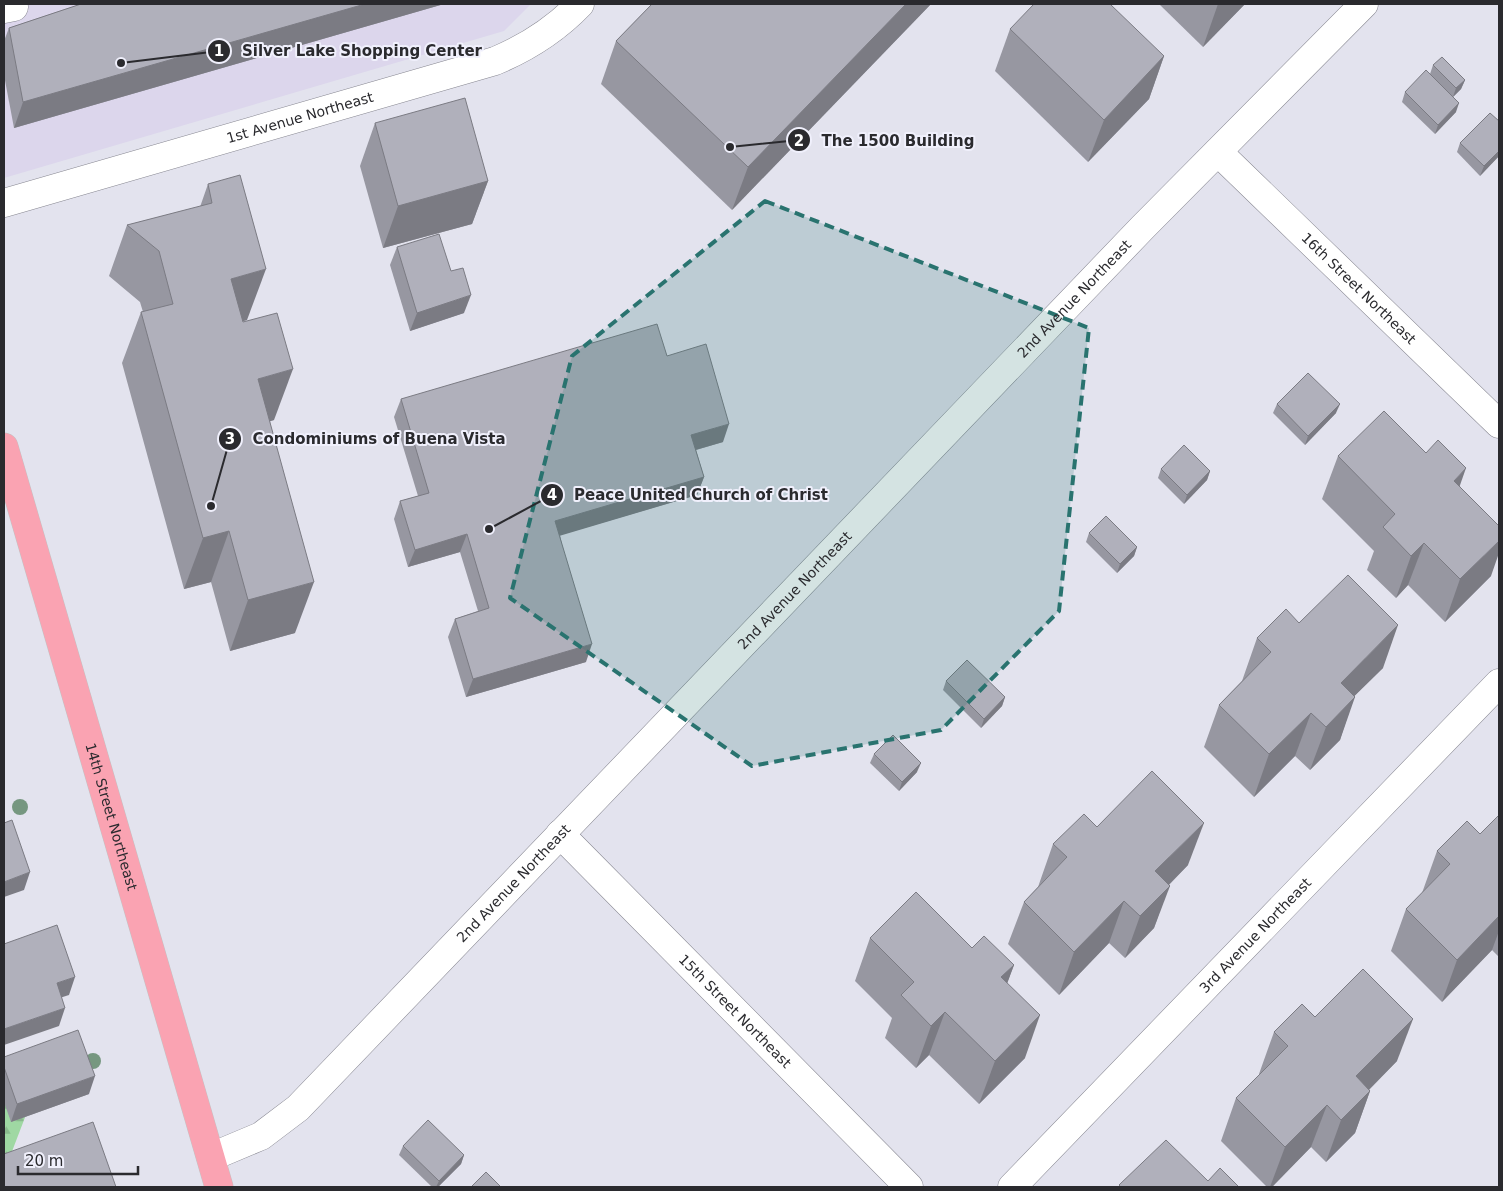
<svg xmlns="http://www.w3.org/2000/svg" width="1503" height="1191" viewBox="0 0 1503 1191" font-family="'DejaVu Sans',sans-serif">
<defs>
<pattern id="forest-firs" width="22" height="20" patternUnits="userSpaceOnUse" patternTransform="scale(1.25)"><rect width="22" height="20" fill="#9fd8a3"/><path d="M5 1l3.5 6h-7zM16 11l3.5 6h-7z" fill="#89ba8d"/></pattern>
</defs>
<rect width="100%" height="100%" fill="#e3e3ee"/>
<path fill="#dcd6ec" d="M4,4H531L504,31L4,178Z"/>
<path fill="url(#forest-firs)" d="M4,1058L29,1107L11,1154L4,1166Z"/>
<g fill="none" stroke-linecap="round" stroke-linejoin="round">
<defs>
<g id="minor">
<path d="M4,9L14,7L13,4"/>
<path id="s1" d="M1218,152L1499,424"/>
<path id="s2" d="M4,203L495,61C526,48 557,28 580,4"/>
<path id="s3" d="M560,834L909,1187"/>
<path id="s4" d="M211,1157L261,1136L298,1108L1143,227L1364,4"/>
<path id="s5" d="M1012,1187L1499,683"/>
</g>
<g id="major">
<path id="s6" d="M4,447L219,1187"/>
</g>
</defs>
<use href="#minor" stroke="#868690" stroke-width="29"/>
<use href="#major" stroke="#c3c3c4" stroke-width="29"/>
<use href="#minor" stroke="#fff" stroke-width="28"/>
<use href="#major" stroke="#faa3b2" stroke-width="28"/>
</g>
<g fill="#769780">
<circle cx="20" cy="807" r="8"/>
<circle cx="93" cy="1061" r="8"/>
</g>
<g fill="#9797a1">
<path d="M81,4H444L14,128L4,75V41L9,28Z"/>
<path d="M652,4H931L732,210L601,84L616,41Z"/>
<path d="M1159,4H1245L1203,47Z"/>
<path d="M1010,29L1164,56L1149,99L1088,162L995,71Z"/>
<path d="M1433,65L1465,80L1461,89L1453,97L1456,112L1435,134L1402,102L1405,92L1430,74Z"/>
<path d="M375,123L488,181L472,224L383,248L360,166Z"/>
<path d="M1460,143L1499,156L1480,176L1457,152Z"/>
<path d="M208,184L247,320L243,321L274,420L270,421L295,633L230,651L211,582L184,589L122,363L141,312H143L140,302L109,276L127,225L200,207Z"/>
<path d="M397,247L464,313L410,331L390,265Z"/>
<path d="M667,356L723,442L696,450L704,477L697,495L560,535L586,662L466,697L448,637L455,619L478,611L460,552L408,567L394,519L400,501L418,496L394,417L401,399Z"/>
<path d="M1277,404L1336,413L1305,445L1273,413Z"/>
<path d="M1338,456L1460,486L1491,576L1445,622L1408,585L1396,598L1367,570L1374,551L1322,499Z"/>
<path d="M1161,469L1210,471L1207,480L1184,504L1158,478Z"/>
<path d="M1089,533L1137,547L1134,556L1117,573L1086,542Z"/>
<path d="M1299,623L1383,668L1354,696L1340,740L1310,770L1295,756L1254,797L1204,747L1219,705L1242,681L1257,638Z"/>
<path d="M946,681L1005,697L1002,706L981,728L943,690Z"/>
<path d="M874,754L917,772L899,791L870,763Z"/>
<path d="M1499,815V957L1492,950L1442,1002L1391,951L1406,909L1422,893L1437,851L1480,834Z"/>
<path d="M1097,827L1188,865L1169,885L1154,928L1125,958L1109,943L1059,995L1008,944L1024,902L1038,887L1053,844Z"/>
<path d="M870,938L1014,965L1007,983L1025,1058L979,1104L929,1055L916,1068L885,1038L892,1018L855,981Z"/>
<path d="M1315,1017L1397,1061L1369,1090L1370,1091L1355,1133L1326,1162L1311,1147L1272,1187H1267L1221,1141L1236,1098L1259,1075V1074L1274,1032Z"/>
<path d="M4,1067L89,1094L11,1122L4,1102Z"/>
<path d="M403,1146L464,1155L461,1164L438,1187H432L399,1155Z"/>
</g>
<g fill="#7b7b83">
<path d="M365,4H444L14,128L23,102Z"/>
<path d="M906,4H931L732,210L748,167Z"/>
<path d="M1218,4H1245L1203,47Z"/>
<path d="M1164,56L1149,99L1088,162L1104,120Z"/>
<path d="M1465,80L1461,89L1453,97L1456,88Z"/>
<path d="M1459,103L1456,112L1435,134L1438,125Z"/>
<path d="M1499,151V156L1480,176L1484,166Z"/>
<path d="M488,181L472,224L383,248L398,206Z"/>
<path d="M266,269L247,320L212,330L231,279Z"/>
<path d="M471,295L464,313L410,331L417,313Z"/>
<path d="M293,369L274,420L240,430L258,379Z"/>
<path d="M1340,404L1336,413L1305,445L1308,436Z"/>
<path d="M729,424L723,442L685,453L691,435Z"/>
<path d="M1466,468L1451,511L1454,481Z"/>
<path d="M1210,471L1207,480L1184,504L1187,495Z"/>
<path d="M704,477L697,495L549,539L555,521Z"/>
<path d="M229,531L211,582L184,589L203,538Z"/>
<path d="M467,534L460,552L408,567L415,550Z"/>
<path d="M1499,541V553L1491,576L1445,622L1460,579Z"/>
<path d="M1424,543L1408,585L1396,598L1411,556Z"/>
<path d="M1137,547L1134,556L1117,573L1120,564Z"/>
<path d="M314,582L295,633L230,651L248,600Z"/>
<path d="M1398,625L1383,668L1325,725L1341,683Z"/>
<path d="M592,644L586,662L466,697L473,679Z"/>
<path d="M1005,697L1002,706L981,728L984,719Z"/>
<path d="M1355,697L1340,740L1310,770L1326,727Z"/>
<path d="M1311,713L1295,756L1254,797L1269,754Z"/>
<path d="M921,763L917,772L899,791L902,782Z"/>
<path d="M1204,823L1188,865L1140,914L1155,871Z"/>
<path d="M30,872L24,890L4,897V882Z"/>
<path d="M1170,886L1154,928L1125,958L1140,916Z"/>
<path d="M1124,901L1109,943L1059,995L1074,952Z"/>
<path d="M1499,916V931L1492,950L1442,1002L1457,960Z"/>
<path d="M1014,965L998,1008L1001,977Z"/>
<path d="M75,977L69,995L50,1001L57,983Z"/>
<path d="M65,1008L59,1026L4,1045V1029Z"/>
<path d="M945,1012L929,1055L916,1068L931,1026Z"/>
<path d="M1040,1015L1025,1058L979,1104L995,1061Z"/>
<path d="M1413,1019L1397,1061L1340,1119L1356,1076Z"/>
<path d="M95,1076L89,1094L11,1122L17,1104Z"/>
<path d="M1370,1091L1355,1133L1326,1162L1341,1120Z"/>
<path d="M1327,1105L1311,1147L1272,1187H1270L1285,1147Z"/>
<path d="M464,1155L461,1164L438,1187H436L439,1181Z"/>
</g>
<g fill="#b0b0bb" stroke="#7b7b83">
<path d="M81,4H365L23,102L9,28Z"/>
<path d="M652,4H906L748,167L616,41Z"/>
<path d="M1034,4H1110L1164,56L1104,120L1010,29Z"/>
<path d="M1442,57L1465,80L1456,88L1433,65Z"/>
<path d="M1426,70L1459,103L1438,125L1405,92Z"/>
<path d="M465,98L488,181L398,206L375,123Z"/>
<path d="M1490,113L1499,121V151L1484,166L1460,143Z"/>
<path d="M240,175L266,269L231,279L243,322L277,313L293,369L258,379L314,582L248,600L229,531L203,538L141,312L173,304L159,251L127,225L212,203L208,184Z"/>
<path d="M439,234L451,271L463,268L471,295L417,313L397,247Z"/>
<path d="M657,324L667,356L706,344L729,424L691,435L704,477L555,521L592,644L473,679L455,619L489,608L467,534L415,550L400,501L429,493L401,399Z"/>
<path d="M1308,373L1340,404L1308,436L1277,404Z"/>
<path d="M1384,411L1426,453L1438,440L1466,468L1454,481L1499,526V541L1460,579L1424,543L1411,556L1383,527L1395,514L1338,456Z"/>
<path d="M1184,445L1210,471L1187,495L1161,469Z"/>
<path d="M1106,516L1137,547L1120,564L1089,533Z"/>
<path d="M1348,575L1398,625L1341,683L1355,697L1326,727L1311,713L1269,754L1219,705L1271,652L1257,638L1286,609L1299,623Z"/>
<path d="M967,660L1005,697L984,719L946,681Z"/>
<path d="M893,735L921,763L902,782L874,754Z"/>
<path d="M1152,771L1204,823L1155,871L1170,886L1140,916L1124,901L1074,952L1024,902L1067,857L1053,844L1084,814L1097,827Z"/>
<path d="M1499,815V916L1457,960L1406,909L1450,864L1437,851L1467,821L1480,834Z"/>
<path d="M12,820L30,872L4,882V823Z"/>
<path d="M916,892L972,948L984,936L1014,965L1001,977L1040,1015L995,1061L945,1012L931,1026L901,995L914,982L870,938Z"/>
<path d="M57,925L75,977L57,983L65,1008L4,1029V944Z"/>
<path d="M1363,969L1413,1019L1356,1076L1370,1091L1341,1120L1327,1105L1285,1147L1236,1098L1288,1046L1274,1032L1302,1004L1315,1017Z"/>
<path d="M78,1030L95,1076L17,1104L4,1067V1057Z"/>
<path d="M428,1120L464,1155L439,1181L403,1146Z"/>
<path d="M93,1122L116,1187H4V1154Z"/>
<path d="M1166,1140L1208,1181L1220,1168L1239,1187H1121L1119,1185Z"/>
<path d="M486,1172L501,1187H471Z"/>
</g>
<path fill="#29736f" fill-opacity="0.2" stroke="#29736f" stroke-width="4" stroke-dasharray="10 6" stroke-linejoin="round" d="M765,201L1089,328L1059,611L941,730L752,766L510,598L572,356Z"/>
<g text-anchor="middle" stroke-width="4" stroke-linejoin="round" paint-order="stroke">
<g font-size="14" fill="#2a2a2e" stroke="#f0f0fc">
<text dy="5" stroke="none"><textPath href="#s2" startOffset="308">1st Avenue Northeast</textPath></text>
<text dy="5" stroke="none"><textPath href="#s1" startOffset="196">16th Street Northeast</textPath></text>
<text dy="5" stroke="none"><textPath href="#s4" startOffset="1222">2nd Avenue Northeast</textPath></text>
<text dy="5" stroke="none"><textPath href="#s4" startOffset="818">2nd Avenue Northeast</textPath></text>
<text dy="5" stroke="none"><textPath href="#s6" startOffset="385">14th Street Northeast</textPath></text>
<text dy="5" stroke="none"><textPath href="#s4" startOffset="412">2nd Avenue Northeast</textPath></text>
<text dy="5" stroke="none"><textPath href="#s5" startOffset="350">3rd Avenue Northeast</textPath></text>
<text dy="5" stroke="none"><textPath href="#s3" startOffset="249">15th Street Northeast</textPath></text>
</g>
</g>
<path fill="none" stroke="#2a2a2e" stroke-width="2" d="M121 63L219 51M730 147L799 140M211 506L230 439M489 529L552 495"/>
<g fill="#2a2a2e" stroke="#f0f0fc" stroke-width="2">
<circle cx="121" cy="63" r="5"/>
<circle cx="730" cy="147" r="5"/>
<circle cx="211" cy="506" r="5"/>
<circle cx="489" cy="529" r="5"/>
<circle cx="219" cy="51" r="12"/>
<circle cx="799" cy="140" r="12"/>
<circle cx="230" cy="439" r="12"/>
<circle cx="552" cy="495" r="12"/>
</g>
<g font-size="15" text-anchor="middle" font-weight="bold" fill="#fff">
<text x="219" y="56">1</text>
<text x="799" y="146">2</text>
<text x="230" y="444">3</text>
<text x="552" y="500">4</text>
</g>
<g font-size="15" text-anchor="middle" font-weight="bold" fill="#2a2a2e" stroke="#f0f0fc" stroke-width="4" stroke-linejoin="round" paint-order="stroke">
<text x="362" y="56">Silver Lake Shopping Center</text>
<text x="898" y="146">The 1500 Building</text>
<text x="379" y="444">Condominiums of Buena Vista</text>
<text x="701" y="500">Peace United Church of Christ</text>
</g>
<rect width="1503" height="1191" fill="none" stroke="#2a2a2e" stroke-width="10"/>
<path d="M18 1166v8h120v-8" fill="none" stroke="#2a2a2e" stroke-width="2.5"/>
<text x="25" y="1166" font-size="15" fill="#2a2a2e" stroke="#f0f0fc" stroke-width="4" paint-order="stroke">20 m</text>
</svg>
